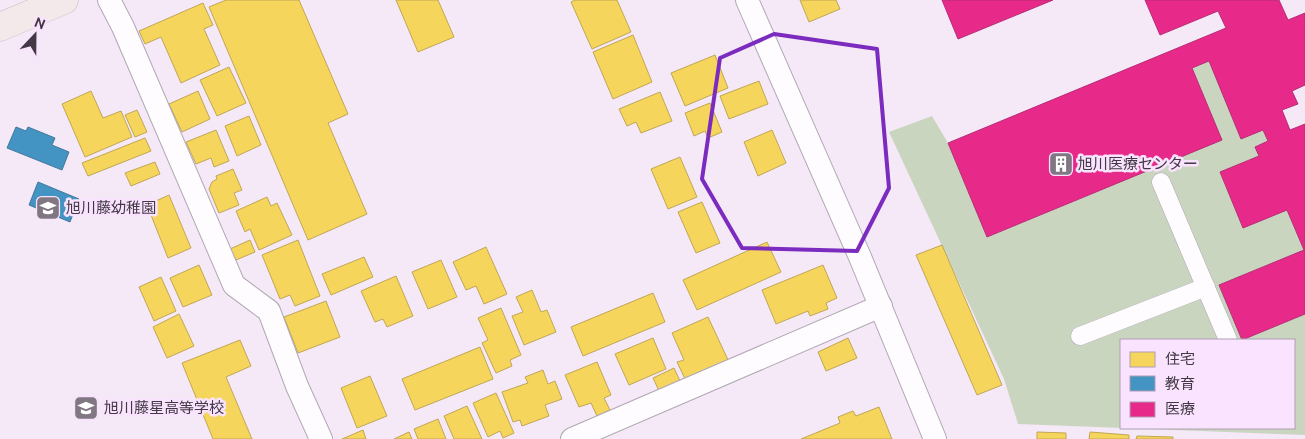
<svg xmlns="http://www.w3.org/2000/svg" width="1305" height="439" viewBox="0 0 1305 439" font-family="Ubuntu,'Noto Sans JP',sans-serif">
<rect width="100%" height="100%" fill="#f5e9f8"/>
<path fill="#cad5c0" d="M1209,61L1241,138L1263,130L1268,141L1256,147L1259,156L1220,172L1243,228L1287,210L1304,250L1219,285L1242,340H1121V428H1294V340H1242L1305,314V435L1018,424L1004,379L889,132L932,116L948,143L988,237L1222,140L1192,68Z"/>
<g fill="#f6d55c" stroke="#c0a655">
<path d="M226,0H299L348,114L328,123L367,214L308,240L209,7Z"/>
<path d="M396,0H438L454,37L418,52Z"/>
<path d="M575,0H617L631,32L592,49L571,2Z"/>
<path d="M800,0H836L840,9L809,22Z"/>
<path d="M203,3L213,25L204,29L220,65L181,83L161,37L145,44L139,31Z"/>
<path d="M633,35L652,82L613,99L593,52Z"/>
<path d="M715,55L728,88L685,106L671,73Z"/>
<path d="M229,67L246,103L217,116L200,80Z"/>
<path d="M759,81L768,104L729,119L720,96Z"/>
<path d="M91,91L103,118L121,111L132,137L85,157L62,104Z"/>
<path d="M198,91L210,119L182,132L169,104Z"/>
<path d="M660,92L672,121L641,133L636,122L627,126L619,109Z"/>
<path d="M710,103L722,132L708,138L705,131L694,136L685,113Z"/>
<path d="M137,110L147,132L135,137L125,115Z"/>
<path d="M249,116L261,145L237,156L225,126Z"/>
<path d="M216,130L229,161L214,167L211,158L196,164L186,142Z"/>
<path d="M772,130L786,163L758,176L744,142Z"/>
<path d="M145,138L151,151L88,176L82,163Z"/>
<path d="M680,157L697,197L668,209L651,169Z"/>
<path d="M155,162L160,174L131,186L125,173Z"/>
<path d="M233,169L242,190L234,193L239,205L219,213L209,189L212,182L217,179L216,176Z"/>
<path d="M169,195L191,248L168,258L147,205Z"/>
<path d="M267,197L271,206L277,203L292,235L259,250L250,229L245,232L236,211Z"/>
<path d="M702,202L720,243L696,253L678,212Z"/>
<path d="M250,240L255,252L236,260L230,249Z"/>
<path d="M298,240L320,296L295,306L290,295L280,299L262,255Z"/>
<path d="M767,242L781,272L697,310L683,280Z"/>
<path d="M942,245L1002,385L977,395L916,255Z"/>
<path d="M486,247L507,294L484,304L476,286L466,290L453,262Z"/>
<path d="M364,257L373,277L331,295L322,274Z"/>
<path d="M441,260L457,297L428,309L412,272Z"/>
<path d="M199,265L212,295L183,307L170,278Z"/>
<path d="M823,265L837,298L826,303L828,309L810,316L808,311L776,324L762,290Z"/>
<path d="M396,276L413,316L387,327L383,319L375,322L361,291Z"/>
<path d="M161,277L176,311L154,321L139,287Z"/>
<path d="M532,290L541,312L547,310L556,332L524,345L512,316L523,312L516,297Z"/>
<path d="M653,293L665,322L583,356L571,327Z"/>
<path d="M326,301L340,337L298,353L284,317Z"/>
<path d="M501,308L521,355L510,360L512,366L496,373L482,343L488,340L478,318Z"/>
<path d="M179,314L194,346L167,358L153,327Z"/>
<path d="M708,317L729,362L686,381L677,362L684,360L672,333Z"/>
<path d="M653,338L666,369L629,385L615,354Z"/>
<path d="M848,338L857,358L826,371L818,352Z"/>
<path d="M240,340L251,366L226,377L252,439H213L182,363Z"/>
<path d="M480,347L493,379L415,410L402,379Z"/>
<path d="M597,362L611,395L604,398L610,410L597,416L591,403L579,407L565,375Z"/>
<path d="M674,368L681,383L660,393L653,378Z"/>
<path d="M543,370L548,384L555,381L562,399L545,405L549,416L522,426L520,420L513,422L502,392L528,383L525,377Z"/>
<path d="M370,376L387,416L357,428L341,388Z"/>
<path d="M496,393L514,433L503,438L500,431L488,437L473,403Z"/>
<path d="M467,406L482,439H454L444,416Z"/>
<path d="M879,407L892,439H801L840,423L838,417L853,411L856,416Z"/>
<path d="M438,419L446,439H418L414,429Z"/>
<path d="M363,430L366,439H342Z"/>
<path d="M409,432L412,439H394Z"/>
<path d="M1037,432L1066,433V439H1037Z"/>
<path d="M1090,432L1129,435V439H1089Z"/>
<path d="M1137,436L1173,437V439H1136Z"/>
</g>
<g fill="#4393c3" stroke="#43789d">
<path d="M16,127L26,131L28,127L55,138L52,145L69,152L62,170L7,148Z"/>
<path d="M38,182L79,199L70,222L29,205Z"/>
</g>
<g fill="#e7298a" stroke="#b62e75">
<path d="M942,0H1053L958,39Z"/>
<path d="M1145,0H1279L1288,20L1305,13V85L1292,91L1298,104L1282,110L1290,130L1305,124V314L1242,340L1219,285L1304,250L1287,210L1243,228L1220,172L1259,156L1255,147L1268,141L1263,130L1241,139L1209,61L1192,68L1222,140L987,237L948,143L1226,28L1218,11L1160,35Z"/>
</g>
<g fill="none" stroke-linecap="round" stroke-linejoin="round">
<defs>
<g id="pedestrian">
<path d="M1161,182L1228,340"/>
<path d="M1080,336L1206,287"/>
</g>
<g id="minor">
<path d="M109,0L123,27L234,285L269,311L297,386L321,439"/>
<path d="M747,0L860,257L935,439"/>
<path d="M572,439L881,306"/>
</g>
<path id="trunk" d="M0,27L64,0"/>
</defs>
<use href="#pedestrian" stroke="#b0a8b3" stroke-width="19"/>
<use href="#minor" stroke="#b0a8b3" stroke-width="24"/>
<use href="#trunk" stroke="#c8b7bd" stroke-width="29"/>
<use href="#pedestrian" stroke="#fefcfe" stroke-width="18"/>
<use href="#minor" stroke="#fefcfe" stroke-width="22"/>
<use href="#trunk" stroke="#f3e8ea" stroke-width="28"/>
</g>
<path fill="none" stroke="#7b2cbf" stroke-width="4" stroke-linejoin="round" d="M774,34L877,49L889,188L857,251L742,248L702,179L720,58Z"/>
<defs>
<symbol id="building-square" viewBox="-11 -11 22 22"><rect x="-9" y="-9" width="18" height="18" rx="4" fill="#817783" stroke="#f9e3fe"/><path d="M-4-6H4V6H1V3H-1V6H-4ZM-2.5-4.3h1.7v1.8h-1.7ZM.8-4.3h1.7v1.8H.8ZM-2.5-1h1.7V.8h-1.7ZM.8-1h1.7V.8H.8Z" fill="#fff"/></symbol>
<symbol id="school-square" viewBox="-11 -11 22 22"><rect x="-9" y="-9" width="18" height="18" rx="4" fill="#817783" stroke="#f9e3fe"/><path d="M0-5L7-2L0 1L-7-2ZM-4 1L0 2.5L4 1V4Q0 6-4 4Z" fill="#fff"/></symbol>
</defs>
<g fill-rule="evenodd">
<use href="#building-square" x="1047" y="150" width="28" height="28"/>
<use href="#school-square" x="34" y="194" width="28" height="28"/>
<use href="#school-square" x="72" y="394" width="28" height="28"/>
</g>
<g text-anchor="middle" stroke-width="5" stroke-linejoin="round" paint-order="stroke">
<g font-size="15" fill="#423944" stroke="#f9e3fe" text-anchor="start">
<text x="1078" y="169">旭川医療センター</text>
<text x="66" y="213">旭川藤幼稚園</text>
<text x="104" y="413">旭川藤星高等学校</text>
</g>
</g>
<rect x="1120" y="339" width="175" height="90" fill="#f9e3fe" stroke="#b09fb4"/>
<rect x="1130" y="352" width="25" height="15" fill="#f6d55c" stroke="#b09fb4"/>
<text x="1165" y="364" font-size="15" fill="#423944">住宅</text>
<rect x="1130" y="376" width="25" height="15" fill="#4393c3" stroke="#b09fb4"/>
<text x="1165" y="389" font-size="15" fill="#423944">教育</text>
<rect x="1130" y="402" width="25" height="15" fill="#e7298a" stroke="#b09fb4"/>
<text x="1165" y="414" font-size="15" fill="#423944">医療</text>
<g transform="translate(35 35) rotate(22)" stroke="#f9e3fe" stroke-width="4" paint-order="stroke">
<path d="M0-4L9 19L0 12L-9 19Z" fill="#423944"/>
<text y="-8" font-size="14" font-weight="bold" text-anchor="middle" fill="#423944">N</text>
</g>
</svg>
